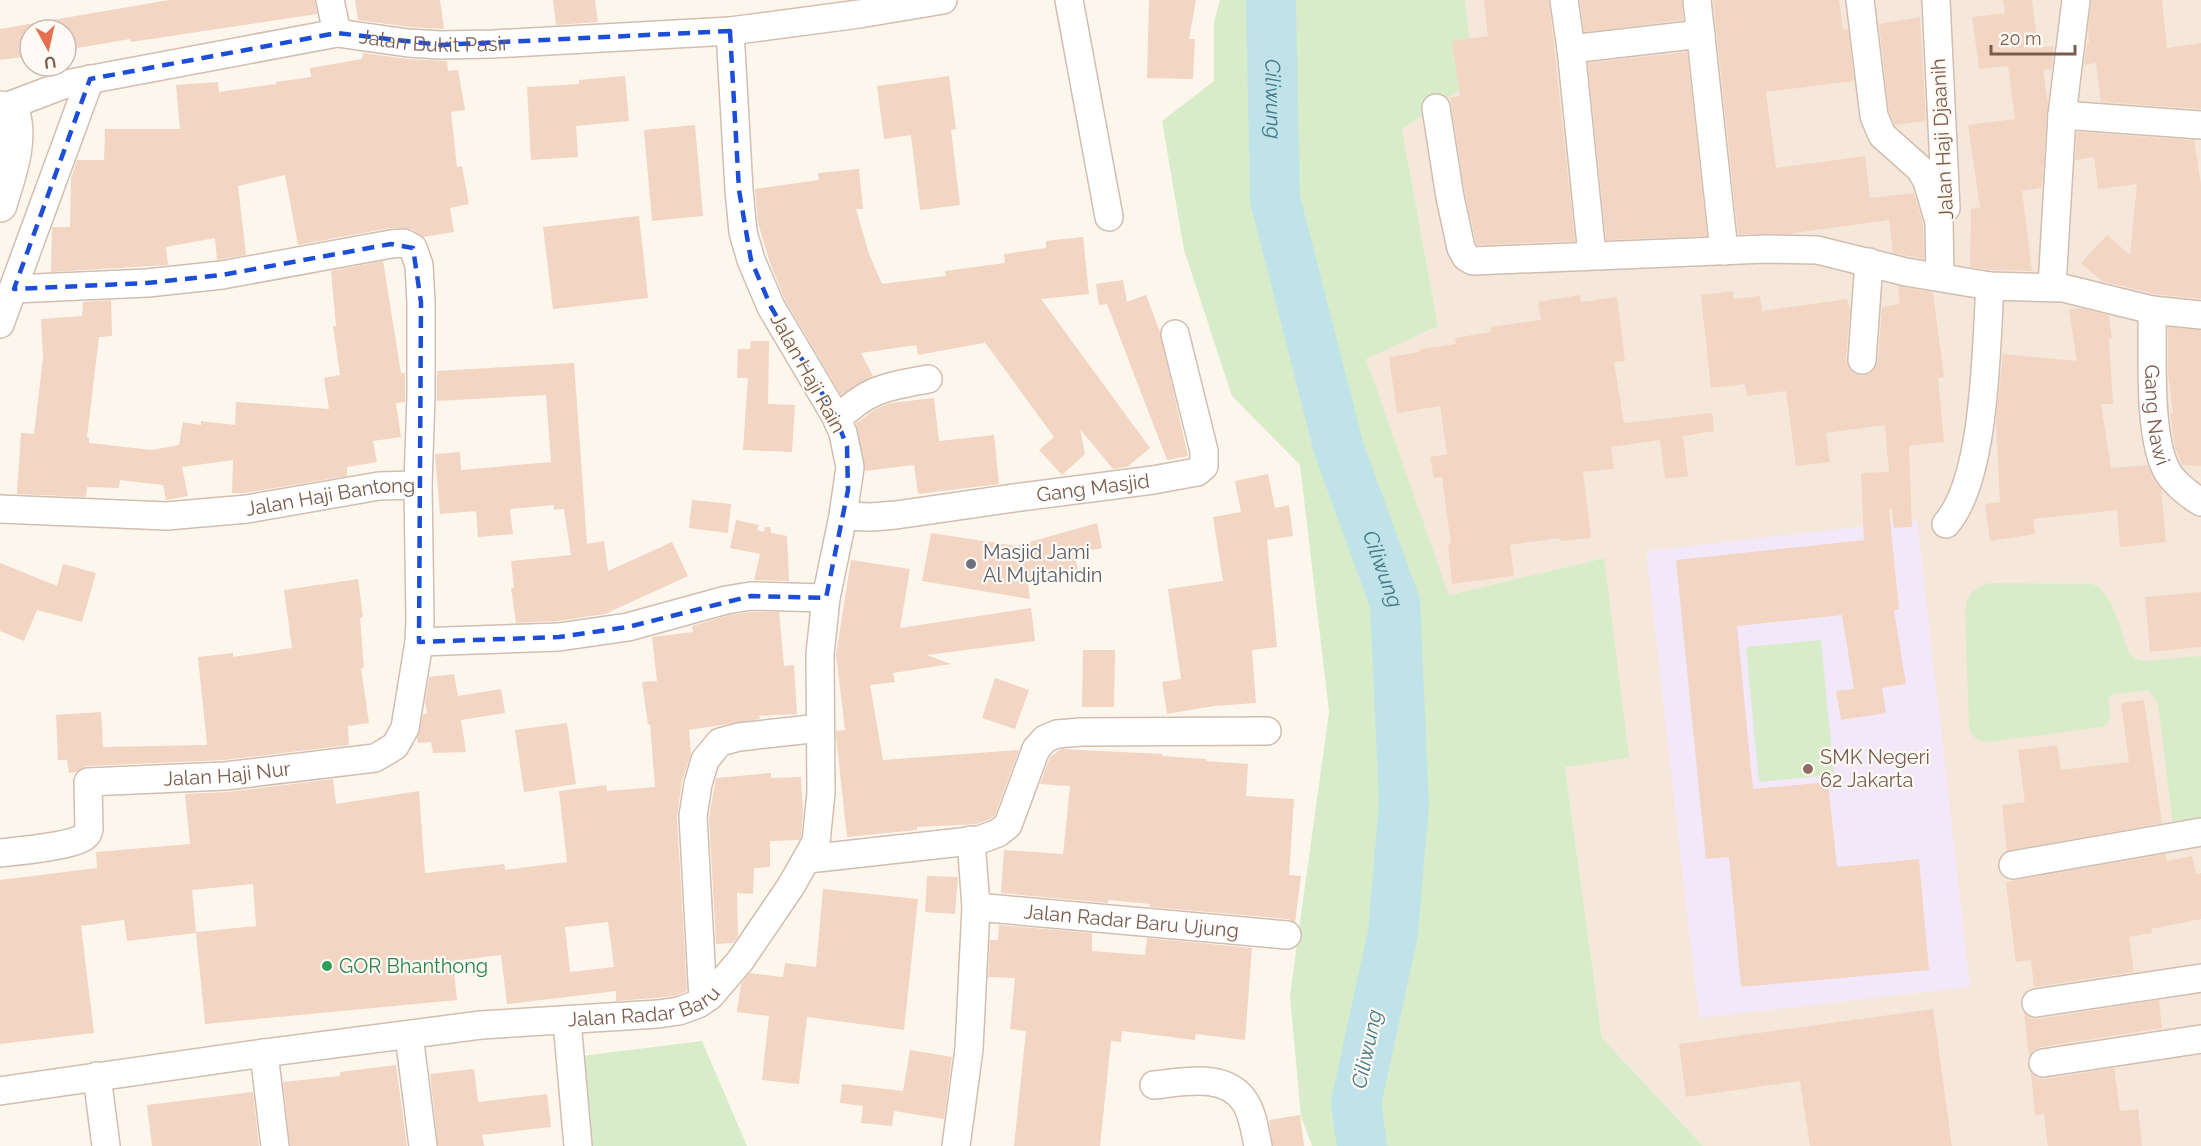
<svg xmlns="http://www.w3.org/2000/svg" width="2201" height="1146" viewBox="0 0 2201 1146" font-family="Raleway,sans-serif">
<rect width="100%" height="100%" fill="#fdf6ec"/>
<path fill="#f5e8da" d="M1465,0H2201V1146H1703L1602,1038L1565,766L1628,758L1603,558L1449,595L1365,359L1438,326L1402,129L1474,80Z"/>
<path fill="#f3e8fa" d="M1917,520L1970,987L1699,1018L1646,551Z"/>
<g fill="#d8ecc9">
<path d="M1220,0H1465L1474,80L1402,129L1438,326L1366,359L1449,595L1604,558L1629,758L1565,767L1602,1038L1703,1146H1312L1301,1117L1290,995L1329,712L1300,465L1232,396L1184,250L1162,121L1214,81V22Z"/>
<path d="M1989,583L2092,584C2113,591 2121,633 2129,653L2135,659L2144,661L2201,656V820L2173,825L2158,704L2149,690L2114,694L2108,699C2110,710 2114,721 2102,727L1987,742C1977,741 1971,737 1969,726L1965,614C1967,594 1970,591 1989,583Z"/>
<path d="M1821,640L1834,775L1759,782L1746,647Z"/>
<path d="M702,1041L747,1146H593L581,1056Z"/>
</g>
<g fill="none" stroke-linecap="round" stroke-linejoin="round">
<path stroke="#bfe3e8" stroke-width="50" id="s1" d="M1271,0L1275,199L1339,449L1395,603L1404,804L1393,933L1356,1103L1362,1146"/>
</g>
<g fill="#f3d5c3" fill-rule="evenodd">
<path d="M169,0H315L317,14L131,42L130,39L66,50V30H30V56L0,60V29Z"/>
<path d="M355,0H440L444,29L410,27L358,20Z"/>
<path d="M553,0H595L598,22L556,25Z"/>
<path d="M1149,0H1196L1189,39H1195L1193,79L1147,78Z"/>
<path d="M1484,0H1549L1575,241L1477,245L1476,242L1465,194L1450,97L1460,96L1452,41L1488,36Z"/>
<path d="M1580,0H1682L1683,20L1584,32Z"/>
<path d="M1713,0H1839L1843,30L1848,29L1854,81L1766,92L1776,168L1865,156L1870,198L1914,193L1923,224L1924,259L1893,253L1889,220L1787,234H1738Z"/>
<path d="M2003,0H2032L2038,48L2054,46L2052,69L2043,70L2048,104L2042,188L2022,191L2032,271L1992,270L1970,267L1971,209L1980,208L1968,125L2015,119L2008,66L1979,69L1972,17L2005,13Z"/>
<path d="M2091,0H2162L2167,48L2201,43V109L2101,102L2096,63L2084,65L2087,43L2089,42L2088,31Z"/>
<path d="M1920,17L1926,121L1895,125L1889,112L1879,24Z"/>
<path d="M1687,52L1707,236L1606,240L1588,63Z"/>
<path d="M363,53L407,59L447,61L448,71L458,70L465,110L451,112L457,167L462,166L469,204L450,208L454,232L423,237L411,229L390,228L298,245L285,175L238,186L246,255L217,260L215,238L166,247L168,265L51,272L52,227H70L71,178L77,160H104L105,129H180L176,85L218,82L219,92L276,84V82L311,77L310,68L362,59Z"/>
<path d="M625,76L629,121L576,126L578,157L531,160L527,87L579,84V80Z"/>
<path d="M949,76L956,129L951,130L960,205L920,210L911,135L884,139L877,86Z"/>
<path d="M695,125L703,216L652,221L644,130Z"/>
<path d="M2077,132L2194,140L2201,184V299L2155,294L2102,281L2081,263L2107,235L2130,255L2137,184L2098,189L2094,157L2075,160Z"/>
<path d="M859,169L863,209H856L869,254L882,284L946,276L945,271L1005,263L1004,254L1046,248V241L1083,237L1089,294L1041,299L1150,448L1127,467L1113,469L1080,429L1085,454L1062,475L1039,450L1054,437L984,341V343L918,355L916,345L861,353L873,376L841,395L785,300L770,263L758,223L755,189L819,180L818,173Z"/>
<path d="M639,216L648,298L553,309L543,227Z"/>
<path d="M383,261L401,373H405V402L396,403L401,437L373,441L377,462L347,467V476L245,493H232L233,460L182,467L188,496L166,500L163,485L120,480L119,488L87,487L86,497L17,494L21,433L34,434L43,358L41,319L82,316L83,302L111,300L112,336L99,337L87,437L89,438V443L152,450L179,445L183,422L201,425V421L235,425L236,402L329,409L324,378L340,375L333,326H336L331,271Z"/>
<path d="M1123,280L1127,302L1146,295L1160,332L1188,456L1167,460L1107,304L1099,305L1096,284Z"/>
<path d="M1898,286L1933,292L1944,377L1938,378L1944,442L1909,446L1912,527L1894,528L1892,509H1889L1899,609L1894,610L1906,684L1882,688L1886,713L1841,720L1836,691L1854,689L1842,615L1737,626L1753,789L1828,782L1837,867L1919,859L1929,970L1741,987L1729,857L1706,859L1676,560L1864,540L1861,473L1889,472L1885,425L1826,433L1830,462L1796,466L1786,391L1747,396L1745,384L1711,388L1701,295L1733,291L1734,299L1760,296L1762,311L1847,299L1850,311L1846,359L1848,367L1853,373L1861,376L1869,374L1875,368L1878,361L1882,307L1900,304Z"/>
<path d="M1580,295L1581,302L1617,297L1625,361L1614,362L1624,423L1712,413L1714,431L1683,436L1688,476L1665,479L1660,440L1611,447L1614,469L1583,472L1591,538L1560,541V538L1510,545L1514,576L1452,584L1448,544H1451L1442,477L1434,478L1430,457L1447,454L1440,406L1397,413L1389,357L1420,352V349L1456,344L1455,338L1491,332L1490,327L1541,320L1538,302Z"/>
<path d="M2080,308L2109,315L2112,338L2109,339L2113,404H2101L2111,468L2148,465L2153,479L2161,489L2166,542L2120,547L2117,510L2033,519L2035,534L1990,541L1985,504L2000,502L1996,421L2003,354L2077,361L2069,310Z"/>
<path d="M2168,327L2201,330V466L2182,465L2175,447L2170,413H2173L2168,374Z"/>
<path d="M751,341H769L768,404L795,405L792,452L743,450L748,378H737L738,349H750Z"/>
<path d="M574,363L587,544L604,541L608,571L672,542L688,576L605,614L558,621L516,623L511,588H514L511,561L571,555L564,509L554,510V505L510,509L513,534L478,537L476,511L440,514L435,454L460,452L461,470L551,462L546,395L437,401V371Z"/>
<path d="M934,398L939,441L994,435L999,484L918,494L914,465L865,471L856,423L876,409L890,403Z"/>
<path d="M1268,474L1275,508L1289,505L1293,536L1267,540L1277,647L1252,650L1256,703L1214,706L1167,714L1162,682L1181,679L1168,589L1223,581L1213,517L1241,512L1235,481Z"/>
<path d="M692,500L731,504L728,533L689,528Z"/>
<path d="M736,520L759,525L757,530L764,532L765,527H770L771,533L787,536L789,581L754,580L760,554L730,548Z"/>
<path d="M1097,523L1102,548L1074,553L1078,569L1028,583L1030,599L922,581L931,533L1016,546Z"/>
<path d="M851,560L910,569L900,628L1031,608L1035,641L927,655L951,664L893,673L895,682L870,685L883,760L1019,750L995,815L990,819L977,824L917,827V830L847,837L836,736V731L845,730L836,655Z"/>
<path d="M0,563L57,586L63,564L96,573L82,622L37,610L24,641L0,631Z"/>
<path d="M358,579L363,617L360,618L364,668H361L369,723L348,726L349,745L224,760L87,766L76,772L69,773L67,760H58L56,715L101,712L103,747L207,745L198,657L233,653V657L292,648L284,590Z"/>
<path d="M2201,592V647L2150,652L2145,597Z"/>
<path d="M752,612H779L784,666L794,665L797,714L759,716L760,719L689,730L691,754L682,781L677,817L687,991L675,996L656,998L616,1001V991L507,1004L501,955L453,961L457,1000L205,1024L196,933L127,941L124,920L81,926L94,1033L0,1044V880L97,868L96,852L190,844L185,794L227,792L333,779L336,804L419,791L425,873L504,864L505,870L567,862L559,791L606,785L607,791L655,787L650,724L648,725L642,682L657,681L652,637L693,632L692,626L729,615ZM253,884L256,926L196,932L192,890ZM608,922L614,967L570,972L565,927Z"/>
<path d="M1083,650H1115L1114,707H1082Z"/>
<path d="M454,674L458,696L501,689L505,713L461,720L466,752L433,753L431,742L418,743L417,738L423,714H427L425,702L429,677Z"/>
<path d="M995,678L1029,690L1015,729L982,718Z"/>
<path d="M2144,700L2162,823L2007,851L2002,805L2025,802L2018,750L2057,745L2061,770L2129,762L2121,703Z"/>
<path d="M567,723L576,784L524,792L515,730Z"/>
<path d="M1061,749L1162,754V756L1206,759V761L1248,764L1246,796L1294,799L1289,875L1301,876L1295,922L1288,919L1150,907V904L1108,900V903L1001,893L1004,850L1063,854L1070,786L1040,784L1050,757Z"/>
<path d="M771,773V778L801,777L803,812L801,837L799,840L770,841V867L754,868L753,894L737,893L738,936L733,943L716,944L709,817L716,778Z"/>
<path d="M2166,854L2167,861L2192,856L2196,874L2201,873V919L2151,929L2152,933L2129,937L2134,972L2034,987L2031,960L2016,962L2006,882Z"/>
<path d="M927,876L958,877L955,914L925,912Z"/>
<path d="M823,889L918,899L904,1030L807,1017L799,1084L762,1080L769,1016L737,1012L741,984L750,973L783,977L785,963L816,967Z"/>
<path d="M999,925L1092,933V951L1145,955L1147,938L1252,948L1245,1040L1196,1034L1195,1040L1122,1031L1121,1042L1111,1041L1100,1146H1014L1026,1031L1010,1029L1015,978L988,977L990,940H998Z"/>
<path d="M2159,1000L2162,1028L2041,1047L2034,1050L2029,1056L2024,1013L2031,1018L2038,1019Z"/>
<path d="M1933,1009L1952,1146H1810L1800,1081L1686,1097L1679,1044Z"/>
<path d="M910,1050L952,1057L944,1119L894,1111L892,1126L861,1123L863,1106L840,1103L842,1084L903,1091Z"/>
<path d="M396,1065L407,1146H290L283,1082L340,1076V1072Z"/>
<path d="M2114,1068L2120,1111L2138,1109L2142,1146H2048L2044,1114L2035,1115L2031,1073L2038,1078L2045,1079Z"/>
<path d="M474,1069L478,1102L547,1094L551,1127L482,1135L484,1146H438L430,1074Z"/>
<path d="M253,1092L259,1146H152L147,1105Z"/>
<path d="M1300,1115L1304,1146H1273L1269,1120Z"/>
</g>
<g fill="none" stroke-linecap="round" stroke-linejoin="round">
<defs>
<g id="street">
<path d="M330,0L337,33"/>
<path d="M1069,0L1109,217"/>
<path d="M1564,0L1571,49L1592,255"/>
<path d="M1697,0L1724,251"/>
<path d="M1860,0L1874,116L1882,135L1920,169L1927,181L1939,222L1940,277"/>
<path d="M1936,0L1946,208"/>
<path d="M1571,49L1701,34"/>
<path id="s2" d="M3,108L66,84L337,33L408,43L440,45L493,44L730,31L859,14L943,0"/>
<path d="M1436,108L1450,197L1461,248L1466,257L1473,261L1765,249L1817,250L1906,272L1990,286L2063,288L2152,310L2201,315"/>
<path d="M2062,115L2201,125"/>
<path d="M2052,287L2062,115L2076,0"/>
<path id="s3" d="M2152,310C2153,352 2148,429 2165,467C2170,480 2189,495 2201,502"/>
<path d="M0,324L90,79"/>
<path d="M1862,360L1869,262"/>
<path d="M837,419C870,388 885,387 928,379"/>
<path id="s4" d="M0,509L167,516L247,509L379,486L418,485"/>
<path id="s5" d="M843,516L871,517L896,515L1021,497L1153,480L1197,472L1204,466V451L1175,334"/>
<path d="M1946,524C1986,479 1986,347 1990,286"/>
<path d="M419,642L559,637L628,627L726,600L751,596L826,598"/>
<path id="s6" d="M0,853C18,851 72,846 84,837C88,834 88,833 89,829L88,782L225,776L375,758L395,746L405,728L419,642L420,620L418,485L421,396V302L419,265L413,248L404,243L391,244L222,275L147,283L14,289"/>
<path d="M808,859L979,840L998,833L1008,825L1036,749L1045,739L1057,734L1081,732L1267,731"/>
<path d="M2013,865L2201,832"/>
<path id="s7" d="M976,907L1287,935"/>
<path d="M703,1000L693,816L698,784L705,760L720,742L739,737L820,728"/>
<path d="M2036,1003L2201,978"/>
<path d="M567,1021L578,1146"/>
<path d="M409,1035L423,1146"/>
<path d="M264,1053L275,1146"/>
<path d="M2043,1063L2201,1039"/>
<path d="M97,1076L106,1146"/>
<path d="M1154,1085C1184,1082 1226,1072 1245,1102C1253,1114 1255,1132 1258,1146"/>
<path id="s8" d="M0,1091L264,1053L481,1025L658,1014L679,1011L698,1004L710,996L740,961L791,886L816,842L821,793L820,654L826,598L843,516L850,467L843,433L835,415L771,307L751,260L743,232L739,190L730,31"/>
<path d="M956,1146L969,1049L976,907L971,840"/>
</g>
<path id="secondary" d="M0,108L13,113C22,143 8,177 0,205"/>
</defs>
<use href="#street" stroke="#d1beb0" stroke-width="30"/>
<use href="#secondary" stroke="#d6c0b0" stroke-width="36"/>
<use href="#street" stroke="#fff" stroke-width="27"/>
<use href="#secondary" stroke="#fff" stroke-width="33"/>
</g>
<path fill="none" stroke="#1d4ed8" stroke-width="4.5" stroke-dasharray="12 8" stroke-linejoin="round" d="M730,31L739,190L751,260L771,307L835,415L847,447L848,490L826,598L751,596L628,627L559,637L419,642L421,302L413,248L391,244L222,275L147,283L14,289L90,79L337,33L440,45Z"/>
<circle fill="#6b7280" stroke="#fffaf3" stroke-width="2" cx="971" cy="564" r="6"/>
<circle fill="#8d6e63" stroke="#fffaf3" stroke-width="2" cx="1808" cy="769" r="6"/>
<circle fill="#2e9e5b" stroke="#fffaf3" stroke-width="2" cx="327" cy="966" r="6"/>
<g text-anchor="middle" stroke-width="4.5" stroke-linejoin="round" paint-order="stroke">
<g font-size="20" fill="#7a5c4d" stroke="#fffaf3">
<text dy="7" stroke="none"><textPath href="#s2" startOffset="441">Jalan Bukit Pasir</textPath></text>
<text transform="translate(1942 139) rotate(-93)" y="7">Jalan Haji Djaanih</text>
<text transform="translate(808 373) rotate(61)" y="7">Jalan Haji Rain</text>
<text dy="7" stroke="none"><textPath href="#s3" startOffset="105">Gang Nawi</textPath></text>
<text dy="7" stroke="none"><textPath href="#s5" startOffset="252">Gang Masjid</textPath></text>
<text dy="7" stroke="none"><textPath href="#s4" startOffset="332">Jalan Haji Bantong</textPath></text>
<text dy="7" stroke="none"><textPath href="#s6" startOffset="282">Jalan Haji Nur</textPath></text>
<text dy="7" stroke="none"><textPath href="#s7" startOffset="156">Jalan Radar Baru Ujung</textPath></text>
<text dy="7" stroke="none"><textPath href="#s8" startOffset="650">Jalan Radar Baru</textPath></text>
</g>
<g font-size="20" fill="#5b616d" stroke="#fffaf3" text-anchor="start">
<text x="983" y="559">Masjid Jami<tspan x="983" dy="23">Al Mujtahidin</tspan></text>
</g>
<g font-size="20" fill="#785e54" stroke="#fffaf3" text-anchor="start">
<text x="1820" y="764">SMK Negeri<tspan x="1820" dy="23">62 Jakarta</tspan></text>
</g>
<g font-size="20" fill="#27864d" stroke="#fffaf3" text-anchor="start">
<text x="339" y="973">GOR Bhanthong</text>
</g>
<g font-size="21" font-style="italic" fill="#437c86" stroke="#fffaf3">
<text dy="7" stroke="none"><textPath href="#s1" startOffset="99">Ciliwung</textPath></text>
<text dy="7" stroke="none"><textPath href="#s1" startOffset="585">Ciliwung</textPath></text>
<text transform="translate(1367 1049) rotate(-78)" y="7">Ciliwung</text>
</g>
</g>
<g transform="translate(48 48) rotate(172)"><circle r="28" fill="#fffaf3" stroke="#cabbb1" stroke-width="1.5"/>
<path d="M0-4.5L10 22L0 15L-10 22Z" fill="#e76f51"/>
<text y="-9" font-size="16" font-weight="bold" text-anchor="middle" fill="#7a5c4d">U</text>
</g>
<path d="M1991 45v9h84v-9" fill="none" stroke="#7a5c4d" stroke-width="3"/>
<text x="2000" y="45" font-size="18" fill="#7a5c4d" stroke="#fffaf3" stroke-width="4.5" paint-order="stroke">20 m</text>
</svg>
